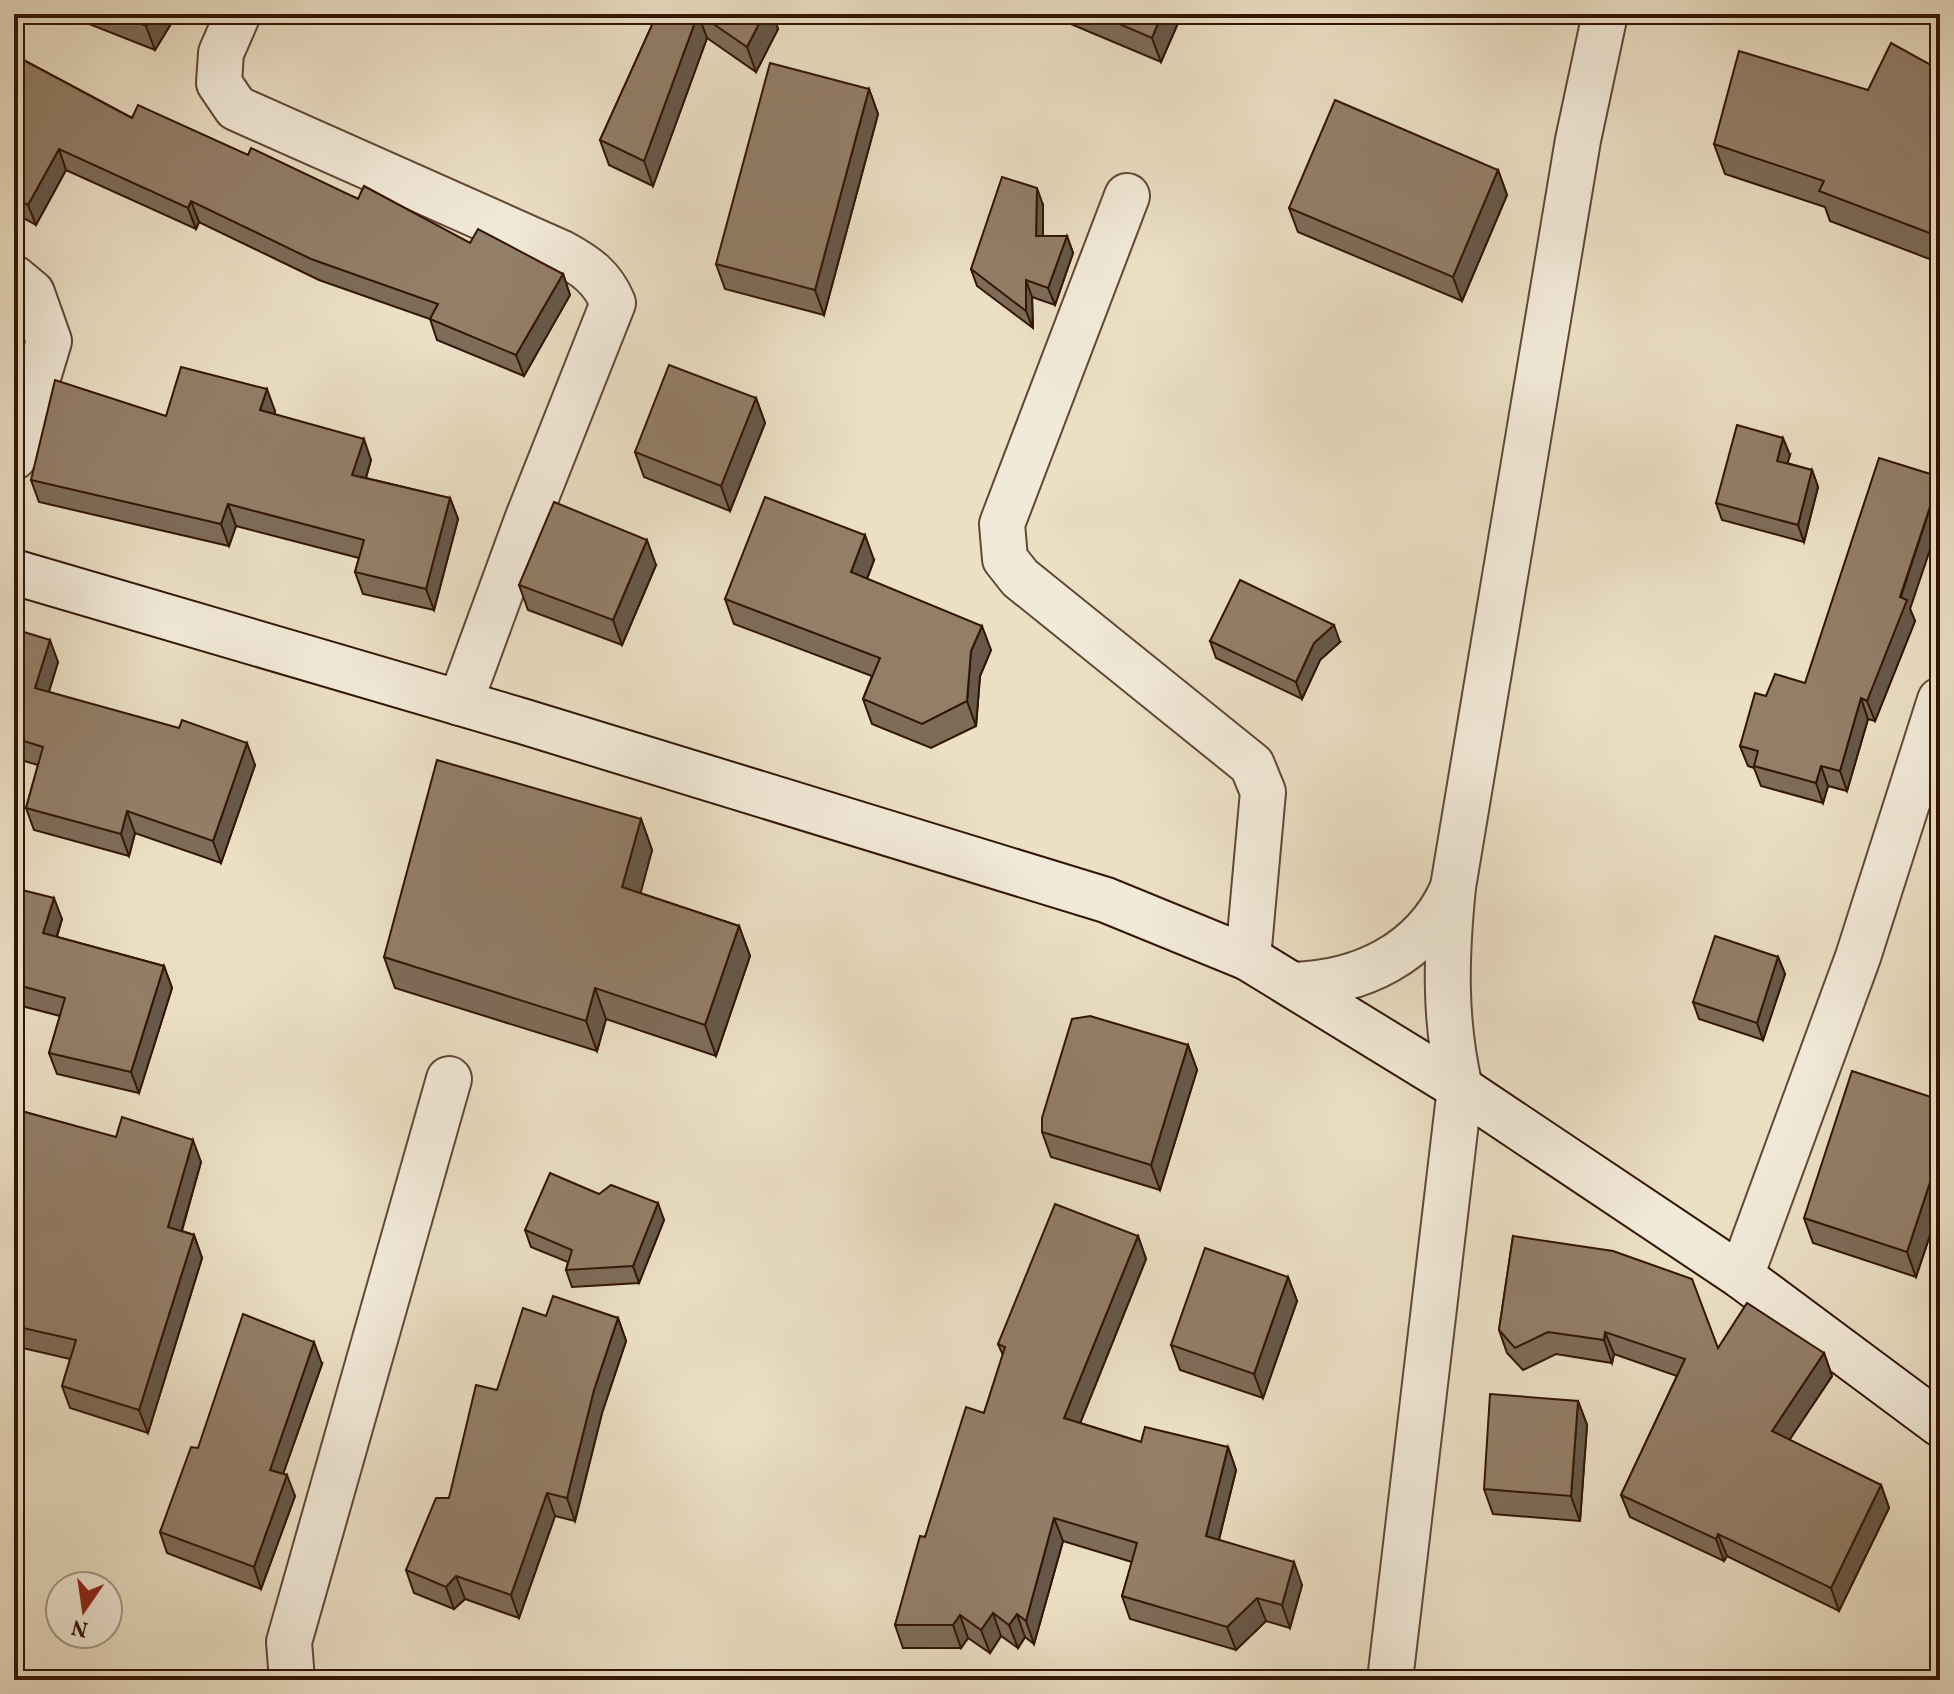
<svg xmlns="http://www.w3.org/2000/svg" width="1954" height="1694" viewBox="0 0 1954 1694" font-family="Vollkorn,serif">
<rect width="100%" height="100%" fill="#ebdfc4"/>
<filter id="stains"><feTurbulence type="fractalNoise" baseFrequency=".0025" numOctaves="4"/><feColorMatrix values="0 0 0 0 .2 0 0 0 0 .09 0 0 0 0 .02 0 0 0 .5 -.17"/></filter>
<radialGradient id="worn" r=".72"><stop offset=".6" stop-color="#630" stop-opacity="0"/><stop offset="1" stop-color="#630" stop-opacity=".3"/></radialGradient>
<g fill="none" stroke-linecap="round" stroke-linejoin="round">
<defs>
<g id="street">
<path d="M238,14L221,53L219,83L236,108L562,253C586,266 602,277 613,303L527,520L460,703"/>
<path d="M1127,196L1002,524L1005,559L1020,578L1252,765L1263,792L1248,958"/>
<path d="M14,278L32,293L49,341L14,457"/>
<path d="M1293,985C1360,983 1423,954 1452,890"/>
<path d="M1741,1276L1858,957L1940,700"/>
<path d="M292,1680L289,1642L449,1079"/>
<path d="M1390,1680L1460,1088C1444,1019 1446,957 1453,887L1578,140L1605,14"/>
</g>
<path id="secondary" d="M14,572L522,721L1106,900L1248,958L1460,1088L1741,1276L1940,1424"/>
</defs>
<use href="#street" stroke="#614835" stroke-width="48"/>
<use href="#secondary" stroke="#331505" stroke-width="48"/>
<use href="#street" stroke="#f2ead9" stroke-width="44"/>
<use href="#secondary" stroke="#f2ead9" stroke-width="44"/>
</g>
<g fill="#7e6c59" stroke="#331505" stroke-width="2">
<path d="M81,14H177L155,50L84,22Z"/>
<path d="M657,14H773L778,29L756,72L707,38L653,186L609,165L600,140Z"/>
<path d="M1047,14H1182L1161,62Z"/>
<path d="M14,55L132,118L248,155L470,243L563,274L570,295L524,376L437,340L430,319L319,280L199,222L196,229L66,170L36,225L14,213Z"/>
<path d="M1940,70V263L1830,221L1825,207L1725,174L1714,144L1868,90Z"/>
<path d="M869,89L878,114L824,315L725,289L716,264Z"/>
<path d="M1498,170L1507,195L1462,301L1298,232L1289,208Z"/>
<path d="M1043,205V236H1067L1073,253L1055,305L1032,297L1033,328L977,286L971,269Z"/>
<path d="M756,398L765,423L730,511L644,477L635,452Z"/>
<path d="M275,411L274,414L371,460L366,478L450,498L458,519L434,610L363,594L355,572L359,558L236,526L229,546L39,502L31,480L166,416Z"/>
<path d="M1790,455L1787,463L1812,470L1818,487L1804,542L1722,520L1716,503Z"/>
<path d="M874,560L867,579L991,650L980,676L976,726L931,748L872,724L863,699L872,676L734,624L725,599Z"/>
<path d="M656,565L622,645L528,610L519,585Z"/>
<path d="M1910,609L1915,621L1875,721L1868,719L1847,791L1828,786L1823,803L1761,786L1754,768L1748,766L1740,746L1766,696L1805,683Z"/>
<path d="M14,629L58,662L49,692L255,765L221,863L135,833L129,856L34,830L26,808L38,765L14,758Z"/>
<path d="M1210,641L1340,642L1320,660L1302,699L1216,658Z"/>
<path d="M641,819L652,850L640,893L739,926L750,956L716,1056L606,1019L597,1051L395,988L384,957Z"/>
<path d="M14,888L62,919L57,937L164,966L172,988L139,1093L57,1074L49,1053L60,1016L14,1004Z"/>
<path d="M1778,957L1785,974L1763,1040L1699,1019L1693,1002Z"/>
<path d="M1188,1045L1197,1070L1160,1190L1051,1157L1042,1132Z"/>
<path d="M1940,1100V1205L1916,1277L1813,1243L1804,1218Z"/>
<path d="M14,1109L201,1162L182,1231L194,1235L202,1258L148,1433L70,1408L62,1386L70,1359L14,1346Z"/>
<path d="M599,1194L664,1220L639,1283L572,1287L566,1270L568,1262L531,1247L525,1230Z"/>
<path d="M1138,1236L1146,1259L1080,1423L1141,1442L1228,1447L1236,1470L1219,1540L1302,1585L1290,1628L1266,1621L1236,1650L1130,1619L1122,1596L1132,1562L1063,1541L1034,1644L1025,1637L1018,1648L1001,1636L990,1653L968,1638L961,1648H903L895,1625L925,1537L984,1413L1003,1355L998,1344Z"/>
<path d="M1513,1236L1718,1348L1824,1353L1832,1376L1789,1440L1881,1485L1889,1508L1839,1611L1727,1556L1724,1561L1630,1517L1621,1495L1677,1376L1614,1354L1612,1363L1556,1354L1523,1370L1507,1353L1499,1330Z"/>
<path d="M1288,1277L1297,1301L1263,1398L1180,1370L1171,1345Z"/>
<path d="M546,1316L618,1318L626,1341L602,1413L575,1521L555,1516L519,1618L465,1599L454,1609L414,1593L406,1570L449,1498L497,1390Z"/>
<path d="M322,1364L283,1474L295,1496L261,1589L167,1553L160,1532L198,1448Z"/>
<path d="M1578,1401L1587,1425L1580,1521L1493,1514L1484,1489Z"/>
</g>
<g fill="#675849" stroke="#331505" stroke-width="2">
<path d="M153,14H177L155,50L146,26Z"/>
<path d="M698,14L707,38L653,186L644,161Z"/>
<path d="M764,14H773L778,29L756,72L747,47Z"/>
<path d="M1162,14H1182L1161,62L1152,38Z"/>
<path d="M869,89L878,114L824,315L815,290Z"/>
<path d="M59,149L66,170L36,225L28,205Z"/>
<path d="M1498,170L1507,195L1462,301L1453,277Z"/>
<path d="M1037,188L1043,205V253L1036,236Z"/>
<path d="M191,201L199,222L196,229L188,208Z"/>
<path d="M1067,236L1073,253L1055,305L1048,288Z"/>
<path d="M563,274L570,295L524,376L516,355Z"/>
<path d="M1026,280L1032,297L1033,328L1026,311Z"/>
<path d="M267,389L275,411L268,432L260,410Z"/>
<path d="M756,398L765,423L730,511L721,486Z"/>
<path d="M1783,438L1790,455L1783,478L1777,461Z"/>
<path d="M364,439L371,460L360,497L352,475Z"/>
<path d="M1812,470L1818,487L1804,542L1798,525Z"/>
<path d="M1940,477V520L1910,609L1915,621L1875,721L1867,701Z"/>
<path d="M450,498L458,519L434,610L426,589Z"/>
<path d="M228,504L236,526L229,546L221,524Z"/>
<path d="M865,535L874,560L860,597L851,572Z"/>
<path d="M647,540L656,565L622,645L613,620Z"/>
<path d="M1334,625L1340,642L1320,660L1302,699L1296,682L1314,643Z"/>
<path d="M982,626L991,650L980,676L976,726L967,701L971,651Z"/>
<path d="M50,640L58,662L43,710L35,688Z"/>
<path d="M1861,698L1868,719L1847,791L1840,771Z"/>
<path d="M247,743L255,765L221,863L213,841Z"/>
<path d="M1821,766L1828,786L1823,803L1816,783Z"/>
<path d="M127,811L135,833L129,856L121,834Z"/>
<path d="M641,819L652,850L634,918L622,887Z"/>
<path d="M54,898L62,919L51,954L43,933Z"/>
<path d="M739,926L750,956L716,1056L705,1025Z"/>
<path d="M1778,957L1785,974L1763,1040L1757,1023Z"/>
<path d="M164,966L172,988L139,1093L131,1072Z"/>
<path d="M595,988L606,1019L597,1051L586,1021Z"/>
<path d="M1188,1045L1197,1070L1160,1190L1151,1165Z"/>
<path d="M193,1140L201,1162L176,1250L168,1227Z"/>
<path d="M1940,1152V1205L1916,1277L1907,1252Z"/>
<path d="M658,1203L664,1220L639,1283L633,1266Z"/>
<path d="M194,1235L202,1258L148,1433L139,1410Z"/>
<path d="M1138,1236L1146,1259L1073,1441L1064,1418Z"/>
<path d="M1288,1277L1297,1301L1263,1398L1254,1374Z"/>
<path d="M618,1318L626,1341L602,1413L575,1521L567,1498L594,1390Z"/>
<path d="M1605,1332L1614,1354L1612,1363L1604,1340Z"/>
<path d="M314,1342L322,1364L277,1491L270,1470Z"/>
<path d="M1824,1353L1832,1376L1780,1454L1772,1431Z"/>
<path d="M1578,1401L1587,1425L1580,1521L1571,1496Z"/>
<path d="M1228,1447L1236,1470L1214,1559L1206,1536Z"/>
<path d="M287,1475L295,1496L261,1589L254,1567Z"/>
<path d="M1881,1485L1889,1508L1839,1611L1831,1588Z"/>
<path d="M547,1493L555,1516L519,1618L511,1595Z"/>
<path d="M1054,1518L1063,1541L1034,1644L1026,1621Z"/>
<path d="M1718,1534L1727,1556L1724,1561L1716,1539Z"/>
<path d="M1294,1562L1302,1585L1290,1628L1282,1605Z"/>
<path d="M456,1576L465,1599L454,1609L446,1587Z"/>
<path d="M1257,1598L1266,1621L1236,1650L1227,1627Z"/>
<path d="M993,1613L1001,1636L990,1653L981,1630Z"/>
<path d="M1017,1614L1025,1637L1018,1648L1009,1625Z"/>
<path d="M960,1615L968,1638L961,1648L953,1625Z"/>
</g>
<g fill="#937e68" stroke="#331505" stroke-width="2">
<path d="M116,14H153L146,26Z"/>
<path d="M657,14H698L644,161L600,140Z"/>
<path d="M699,14H764L747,47Z"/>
<path d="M1096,14H1162L1152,38Z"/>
<path d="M1891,43L1940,70V237L1819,191L1824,181L1714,144L1739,51L1868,90Z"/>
<path d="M14,55L132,118L138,105L248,155L251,148L358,199L364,186L470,243L478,229L563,274L516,355L430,319L438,304L311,259L191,201L188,208L59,149L28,205L14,197Z"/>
<path d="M770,63L869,89L815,290L716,264Z"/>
<path d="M1335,100L1498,170L1453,277L1289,208Z"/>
<path d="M1002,177L1037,188L1036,236H1067L1048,288L1026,280V311L971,269Z"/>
<path d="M669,365L756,398L721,486L635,452Z"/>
<path d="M181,367L267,389L260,410L364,439L352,475L450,498L426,589L355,572L364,540L228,504L221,524L31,480L55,380L166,416Z"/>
<path d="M1737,425L1783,438L1777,461L1812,470L1798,525L1716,503Z"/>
<path d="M1879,458L1940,477L1900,597L1907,600L1867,701L1861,698L1840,771L1821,766L1816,783L1754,766L1758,751L1740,746L1755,693L1766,696L1775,674L1805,683Z"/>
<path d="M765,497L865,535L851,572L982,626L971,651L967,701L922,724L863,699L880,658L725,599Z"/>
<path d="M554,502L647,540L613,620L519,585Z"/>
<path d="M1240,580L1334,625L1314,643L1296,682L1210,641Z"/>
<path d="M14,629L50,640L35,688L179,728L182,720L247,743L213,841L127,811L121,834L26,808L43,747L14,738Z"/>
<path d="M437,760L641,819L622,887L739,926L705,1025L595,988L586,1021L384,957Z"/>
<path d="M14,888L54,898L43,933L164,966L131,1072L49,1053L65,998L14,984Z"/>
<path d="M1715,936L1778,957L1757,1023L1693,1002Z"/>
<path d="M1090,1016L1188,1045L1151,1165L1042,1132V1118L1072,1019Z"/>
<path d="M1852,1071L1940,1100V1152L1907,1252L1804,1218Z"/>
<path d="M14,1109L116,1137L122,1117L193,1140L168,1227L194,1235L139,1410L62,1386L76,1340L14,1326Z"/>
<path d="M550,1173L599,1194L611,1185L658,1203L633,1266L566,1270L572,1250L525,1230Z"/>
<path d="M1055,1204L1138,1236L1064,1418L1141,1442L1145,1427L1228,1447L1206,1536L1294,1562L1282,1605L1257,1598L1227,1627L1122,1596L1137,1543L1054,1518L1026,1621L1017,1614L1009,1625L993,1613L981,1630L960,1615L953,1625H895L920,1536L925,1537L966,1407L984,1413L1005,1347L998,1344Z"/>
<path d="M1513,1236L1613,1251L1692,1279L1718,1348L1747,1303L1824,1353L1772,1431L1881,1485L1831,1588L1718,1534L1716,1539L1621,1495L1685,1359L1605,1332L1604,1340L1548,1332L1515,1348L1499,1330Z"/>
<path d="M1205,1248L1288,1277L1254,1374L1171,1345Z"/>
<path d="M553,1296L618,1318L594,1390L567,1498L547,1493L511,1595L456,1576L446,1587L406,1570L436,1498H449L476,1385L497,1390L523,1308L546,1316Z"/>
<path d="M243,1314L314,1342L270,1470L287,1475L254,1567L160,1532L191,1447L198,1448Z"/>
<path d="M1490,1394L1578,1401L1571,1496L1484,1489Z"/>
</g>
<rect width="1954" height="1694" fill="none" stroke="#ebdfc4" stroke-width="48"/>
<rect x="16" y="16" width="1922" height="1662" fill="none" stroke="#331505" stroke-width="4"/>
<rect x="24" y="24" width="1906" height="1646" fill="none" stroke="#331505" stroke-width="2"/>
<g transform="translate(84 1610) rotate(193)"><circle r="38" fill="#f2ead9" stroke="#a69584" stroke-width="2"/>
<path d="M0-6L14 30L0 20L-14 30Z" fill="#8f2418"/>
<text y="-12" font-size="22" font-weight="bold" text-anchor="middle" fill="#331505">N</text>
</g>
<rect width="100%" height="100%" filter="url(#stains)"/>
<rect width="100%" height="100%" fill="url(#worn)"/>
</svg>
